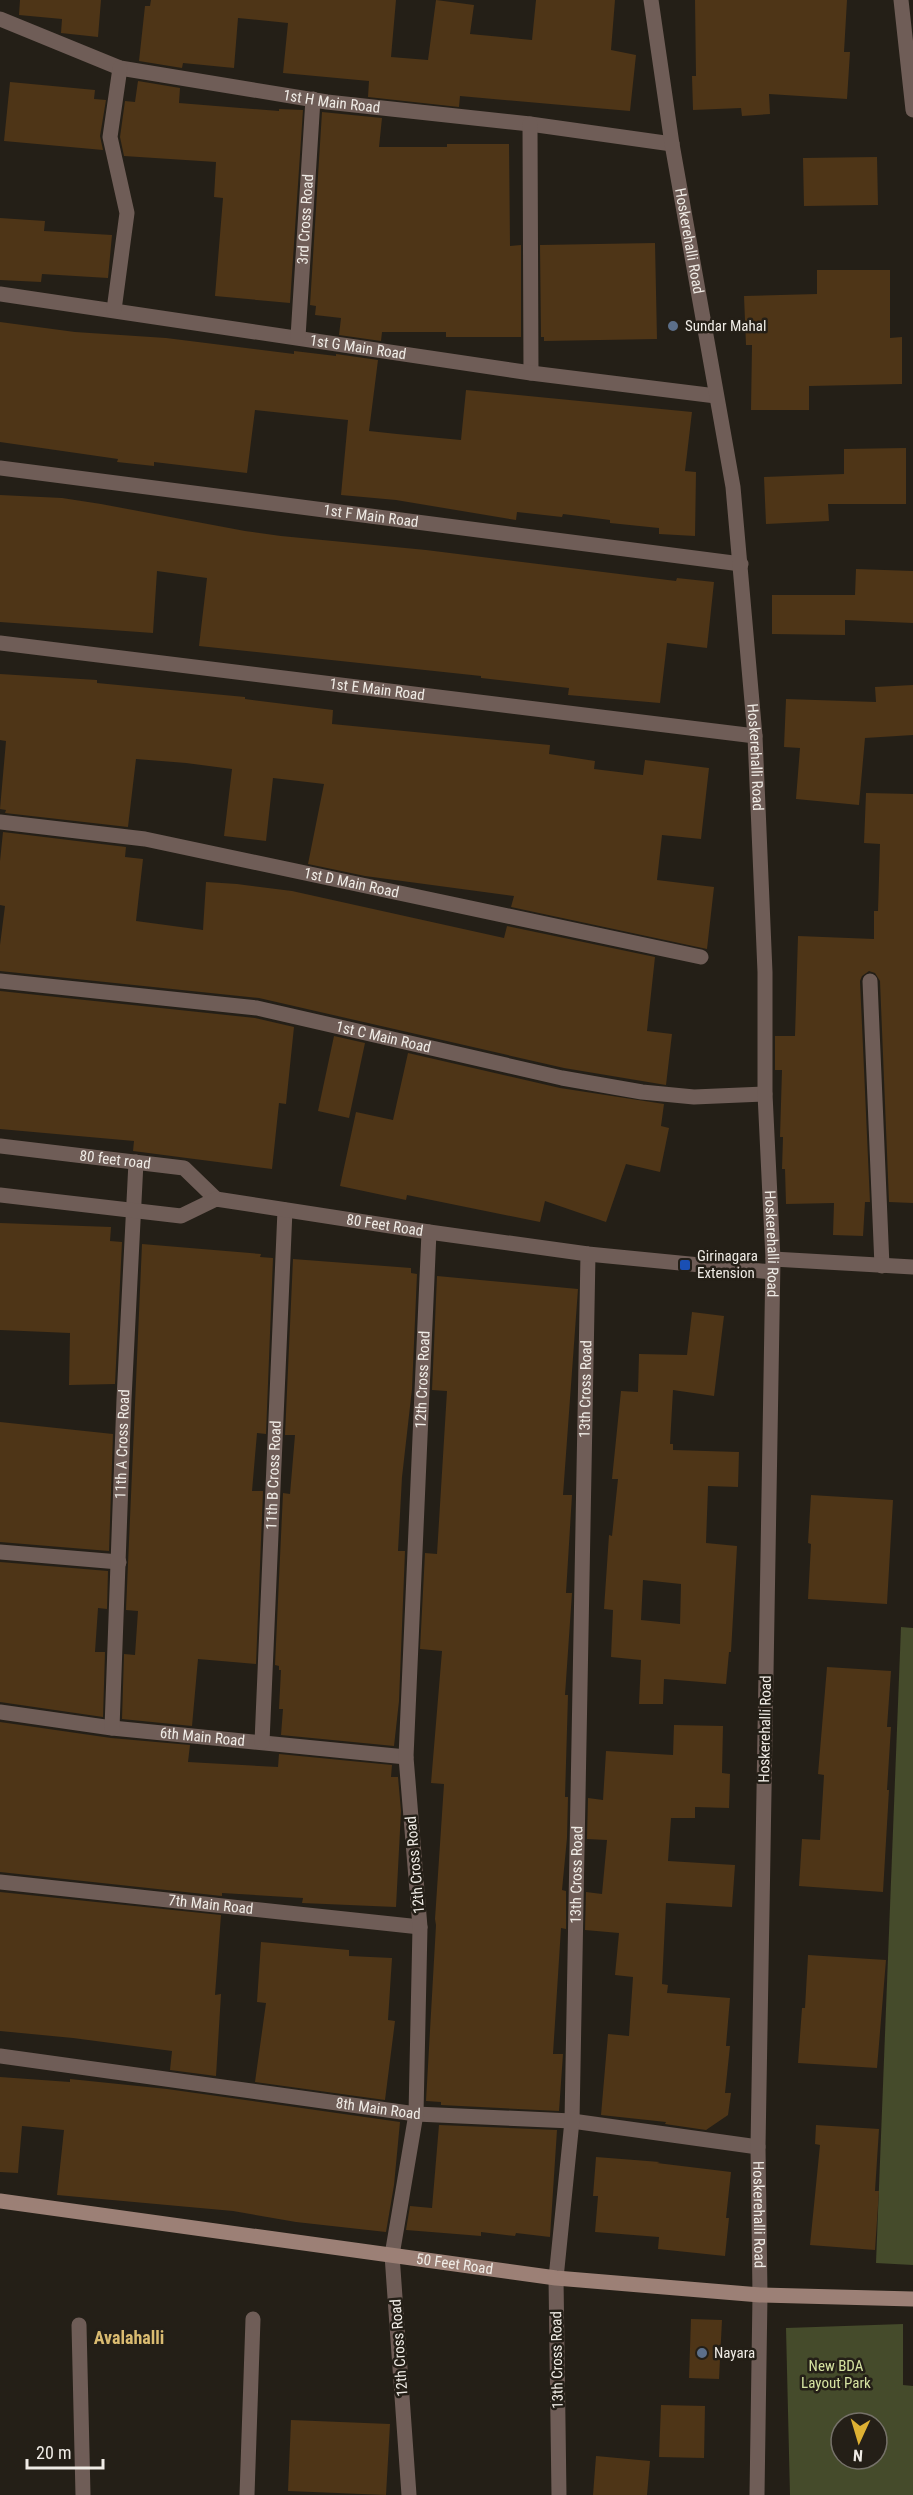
<svg xmlns="http://www.w3.org/2000/svg" width="913" height="2495" viewBox="0 0 913 2495" font-family="'Roboto Condensed',sans-serif">
<rect width="100%" height="100%" fill="#241f17"/>
<g fill="#454b2b" fill-rule="evenodd">
<path d="M901,1627L913,1628V2265L876,2263Z"/>
<path d="M903,2324V2385L913,2386V2495H790L786,2328ZM841,2423H877V2459H841Z"/>
</g>
<g fill="#4e3517" fill-rule="evenodd">
<path d="M20,0H101L98,37L61,33L62,19L19,15Z"/>
<path d="M151,0H396L391,57L428,60L436,0L474,5L470,34L532,40L536,0H615L611,50L636,55L630,111L460,96L459,107L368,97L369,81L283,73L288,23L238,18L234,68L183,63L182,68L139,61L145,6H150Z"/>
<path d="M695,0H847L844,52H850L847,99L769,94L770,114L742,116L741,108L693,110L692,76H696Z"/>
<path d="M138,81L180,88L179,103L279,111V109L303,110L290,303L215,296L223,198L214,197L216,162L124,156L120,137L125,101L135,102Z"/>
<path d="M10,82L95,90L94,99L106,100L100,136L103,150L4,141Z"/>
<path d="M322,112L382,118L379,147H447V144H509L510,246L521,245V337H446V332H382L381,341L339,335L341,318L315,315L316,306L310,305Z"/>
<path d="M877,157L878,205L804,206L803,158Z"/>
<path d="M0,218L45,221L44,231L112,235L108,278L42,274L41,282L0,280Z"/>
<path d="M655,243L657,339L544,341V337H541L540,245Z"/>
<path d="M817,270H890V338L902,337V384L809,386V410H751L752,345H746L744,296L817,294Z"/>
<path d="M0,322L75,332L166,338L294,354V351L336,356V354L378,360L369,431L397,434L461,440L466,390L692,412L685,471L696,472L695,536L659,534V528L610,523V520L563,514L562,517L517,512L516,520L396,500L341,495L348,420L255,410L247,473L154,462V466L117,462L118,459L0,442Z"/>
<path d="M906,448V504H828L829,521L766,524L764,477L844,474V449Z"/>
<path d="M0,495L62,498L101,504L245,531L281,536L426,550L676,581L677,578L714,582L707,648L667,643L660,703L568,695L569,688L481,678V676L199,646L207,578L157,571L153,633L0,622Z"/>
<path d="M856,569L913,571V623L845,620V635L772,634V595H855Z"/>
<path d="M0,674L97,680V683L245,697V699L333,710L332,724L550,745L549,754L595,761L594,769L643,775L645,760L709,768L701,839L662,835L657,880L714,887L707,949L511,907L514,896L365,876L308,864L324,784L273,778L266,841L224,836L232,769L186,763L136,759L128,827L5,813L6,810L0,809L6,741L0,740Z"/>
<path d="M913,685V735L865,738L859,805L796,799L800,748L784,747L786,699L876,702L875,687Z"/>
<path d="M866,793L913,794V1203L889,1202L880,981L875,973L869,971L862,976L860,981L870,1202H865L863,1236L833,1235L834,1203L786,1204L785,1169H782L783,1137H780L782,1070H775V1036H795L798,936L874,939V911H878L880,844L864,843Z"/>
<path d="M3,832L126,847L125,857L143,859L136,921L203,930L206,882L237,884L292,891L504,938L507,926L655,957L647,1031L672,1034L666,1085L564,1068L259,998L0,971V945L5,906L0,905V861Z"/>
<path d="M0,991L255,1018L294,1027L286,1104L279,1103L272,1169L133,1151L134,1141L0,1129Z"/>
<path d="M334,1036L365,1043L349,1118L318,1111Z"/>
<path d="M408,1053L560,1088L664,1104L661,1126L669,1128L660,1172L626,1164L606,1222L545,1201L540,1222L407,1195L406,1200L340,1186L356,1112L393,1120Z"/>
<path d="M0,1223L111,1227L110,1241L122,1242L115,1384L69,1385L70,1333L0,1330Z"/>
<path d="M142,1244L261,1254L260,1257L273,1258L266,1434L257,1433L252,1491H263L256,1664L198,1659L192,1726L122,1719L124,1654L135,1655L138,1611L126,1610Z"/>
<path d="M293,1259L411,1268V1273L417,1274L412,1389L402,1477L398,1551H405L399,1701L394,1746L281,1735L283,1709H279L281,1670H279V1666L275,1665L283,1493L290,1494L295,1435H285Z"/>
<path d="M437,1276L578,1289L563,1495H572L566,1593H572L565,1695H568L565,1797H568L567,1838L562,1890L566,1891V1929L561,1928L553,2054H563L559,2111L441,2105V2102L426,2101L436,1925L435,1919L444,1784L431,1783L442,1651L420,1649L425,1553L437,1554L447,1391L432,1390Z"/>
<path d="M692,1312L724,1316L714,1396L673,1390L670,1444H673V1450L739,1452L738,1487L708,1486L706,1543L737,1546L731,1652H729L726,1684L664,1679L663,1704H639L641,1660L611,1657L613,1610L604,1609L609,1535L612,1536L618,1479H612L621,1391L638,1392L639,1354L687,1355ZM643,1580L681,1584L680,1624L641,1620Z"/>
<path d="M0,1422L113,1434L109,1551L0,1542Z"/>
<path d="M811,1495L893,1500L887,1604L808,1599L811,1544L808,1543Z"/>
<path d="M0,1562L108,1571L107,1609L98,1608L95,1652H105L103,1717L0,1702Z"/>
<path d="M827,1667L891,1671L887,1727H891L887,1790H889L883,1892L799,1886L802,1839L820,1840L824,1775L818,1774Z"/>
<path d="M0,1722L111,1738L190,1745L188,1762L278,1767L279,1754L392,1765L391,1777H398L401,1811L396,1907L302,1903L303,1898L222,1893V1896L0,1872Z"/>
<path d="M674,1725L723,1726L722,1773L730,1774L729,1808L695,1807V1818H671L668,1861L735,1865L732,1907L666,1903L662,1984L668,1985L667,1993L730,1998L726,2046H730L725,2093H731L728,2115L706,2130L665,2124L666,2122L601,2115L608,2034L629,2036L633,1977L615,1975L619,1933L585,1930L586,1892L602,1894L607,1840L587,1839L588,1798L603,1800L606,1751L673,1755Z"/>
<path d="M0,1892L221,1915L215,1995L221,1994L216,2076L170,2070L172,2051L73,2038L0,2031Z"/>
<path d="M261,1942L349,1950V1956L392,1958L388,2020L395,2021L385,2100L255,2082L266,2003L257,2002Z"/>
<path d="M808,1955L886,1960L877,2068L798,2063L802,2008H805Z"/>
<path d="M0,2077L70,2082V2079L167,2089L400,2122L394,2185L386,2232L296,2222L233,2211L57,2195L64,2130L22,2126L18,2173L0,2172Z"/>
<path d="M439,2125L557,2130L550,2237L516,2233L515,2236L481,2232V2236L406,2230L410,2206L432,2208Z"/>
<path d="M816,2125L879,2129L875,2191H879L875,2250L810,2245L820,2145L815,2144Z"/>
<path d="M596,2157L660,2162L657,2163L731,2172L726,2218H729L725,2256L658,2249L659,2237L595,2232L598,2196H593Z"/>
<path d="M691,2319L722,2320L719,2379L689,2378Z"/>
<path d="M661,2405L705,2406L704,2458L659,2457Z"/>
<path d="M291,2420L390,2424L386,2495L288,2491Z"/>
<path d="M596,2456L650,2461L647,2495H593Z"/>
</g>
<g fill="none" stroke-linecap="round" stroke-linejoin="round">
<g stroke="#6f5d57" stroke-width="15">
<path d="M901,0L913,110"/>
<path id="s1" d="M0,19L120,68L327,102L530,124L672,144"/>
<path d="M530,124L531,373"/>
<path id="s2" d="M0,294L531,373L716,396"/>
<path d="M114,310L127,213L110,137L120,68"/>
<path id="s3" d="M298,337L313,99"/>
<path id="s4" d="M0,468L741,564"/>
<path id="s5" d="M0,643L755,736"/>
<path id="s6" d="M0,822L145,839L701,957"/>
<path id="s7" d="M0,981L257,1008L562,1078L642,1092L694,1097L765,1094"/>
<path d="M870,981L882,1266"/>
<path d="M773,1259L913,1267"/>
<path d="M0,1552L119,1562"/>
<path id="s8" d="M0,1712L112,1728L406,1757"/>
<path id="s9" d="M112,1728L124,1399L136,1162"/>
<path id="s10" d="M262,1742L285,1210"/>
<path id="s11" d="M0,1882L420,1927"/>
<path id="s12" d="M0,2056L416,2114L572,2121L758,2147"/>
<path d="M79,2325L83,2495"/>
<path d="M247,2495L253,2319"/>
<path id="s13" d="M409,2495L392,2255L416,2114L420,1927L406,1757L429,1232"/>
<path id="s14" d="M559,2495L556,2278L572,2121L588,1254"/>
</g>
<g stroke="#6f5d57" stroke-width="15">
<path id="s15" d="M651,0L672,144L733,487L755,736L765,972V1094L773,1259L758,2147L760,2295L757,2495"/>
<path id="s16" d="M0,1146L184,1168L216,1199"/>
<path id="s17" d="M0,1195L181,1216L216,1199L429,1232L588,1254L772,1272"/>
</g>
<path stroke="#9c8076" stroke-width="15" id="s18" d="M0,2201L556,2278L760,2295L913,2299"/>
</g>
<g fill="#5c6f8a" stroke="#241f17" stroke-width="2">
<circle cx="673" cy="326" r="6"/>
<circle cx="702" cy="2353" r="6"/>
</g>
<rect fill="#1a4fb4" stroke="#241f17" stroke-width="2" x="679" y="1259" width="12" height="12" rx="3"/>
<g text-anchor="middle" stroke-width="5" stroke-linejoin="round" paint-order="stroke">
<g font-size="15" fill="#efebe5" stroke="#241f17">
<text dy="5" stroke="none"><textPath href="#s1" startOffset="344">1st H Main Road</textPath></text>
<text dy="5" stroke="none"><textPath href="#s3" startOffset="118">3rd Cross Road</textPath></text>
<text dy="5" stroke="none"><textPath href="#s15" startOffset="244">Hoskerehalli Road</textPath></text>
<text dy="5" stroke="none"><textPath href="#s2" startOffset="362">1st G Main Road</textPath></text>
<text dy="5" stroke="none"><textPath href="#s4" startOffset="374">1st F Main Road</textPath></text>
<text dy="5" stroke="none"><textPath href="#s5" startOffset="380">1st E Main Road</textPath></text>
<text dy="5" stroke="none"><textPath href="#s15" startOffset="765">Hoskerehalli Road</textPath></text>
<text dy="5" stroke="none"><textPath href="#s6" startOffset="357">1st D Main Road</textPath></text>
<text dy="5" stroke="none"><textPath href="#s7" startOffset="388">1st C Main Road</textPath></text>
<text dy="5" stroke="none"><textPath href="#s16" startOffset="116">80 feet road</textPath></text>
<text dy="5" stroke="none"><textPath href="#s17" startOffset="392">80 Feet Road</textPath></text>
<text dy="5" stroke="none"><textPath href="#s15" startOffset="1252">Hoskerehalli Road</textPath></text>
<text dy="5" stroke="none"><textPath href="#s13" startOffset="1119">12th Cross Road</textPath></text>
<text dy="5" stroke="none"><textPath href="#s14" startOffset="1107">13th Cross Road</textPath></text>
<text dy="5" stroke="none"><textPath href="#s9" startOffset="284">11th A Cross Road</textPath></text>
<text dy="5" stroke="none"><textPath href="#s10" startOffset="267">11th B Cross Road</textPath></text>
<text transform="translate(765 1729) rotate(-89)" y="5">Hoskerehalli Road</text>
<text dy="5" stroke="none"><textPath href="#s8" startOffset="204">6th Main Road</textPath></text>
<text transform="translate(415 1865) rotate(-95)" y="5">12th Cross Road</text>
<text dy="5" stroke="none"><textPath href="#s14" startOffset="621">13th Cross Road</textPath></text>
<text dy="5" stroke="none"><textPath href="#s11" startOffset="212">7th Main Road</textPath></text>
<text dy="5" stroke="none"><textPath href="#s12" startOffset="382">8th Main Road</textPath></text>
<text dy="5" stroke="none"><textPath href="#s15" startOffset="2223">Hoskerehalli Road</textPath></text>
<text dy="5" stroke="none"><textPath href="#s18" startOffset="459">50 Feet Road</textPath></text>
<text transform="translate(399 2348) rotate(-94)" y="5">12th Cross Road</text>
<text transform="translate(557 2360) rotate(-91)" y="5">13th Cross Road</text>
</g>
<g font-size="15" fill="#efebe5" stroke="#241f17" text-anchor="start">
<text x="685" y="331">Sundar Mahal</text>
<text x="697" y="1261">Girinagara<tspan x="697" dy="17">Extension</tspan></text>
<text x="714" y="2358">Nayara</text>
</g>
<g font-size="15" fill="#d5e2a0" stroke="#241f17">
<text x="836" y="2371">New BDA<tspan x="836" dy="17">Layout Park</tspan></text>
</g>
<g font-size="18" font-weight="bold" fill="#dabb71" stroke="#241f17">
<text x="129" y="2344">Avalahalli</text>
</g>
</g>
<g transform="translate(859 2441) rotate(184)"><circle r="28" fill="#241f17" stroke="#757169" stroke-width="1.5"/>
<path d="M0-4.5L10 22L0 15L-10 22Z" fill="#deb133"/>
<text y="-9" font-size="16" font-weight="bold" text-anchor="middle" fill="#efebe5">N</text>
</g>
<path d="M27 2459v9h76v-9" fill="none" stroke="#efebe5" stroke-width="3"/>
<text x="36" y="2459" font-size="18" fill="#efebe5" stroke="#241f17" stroke-width="4.5" paint-order="stroke">20 m</text>
</svg>
